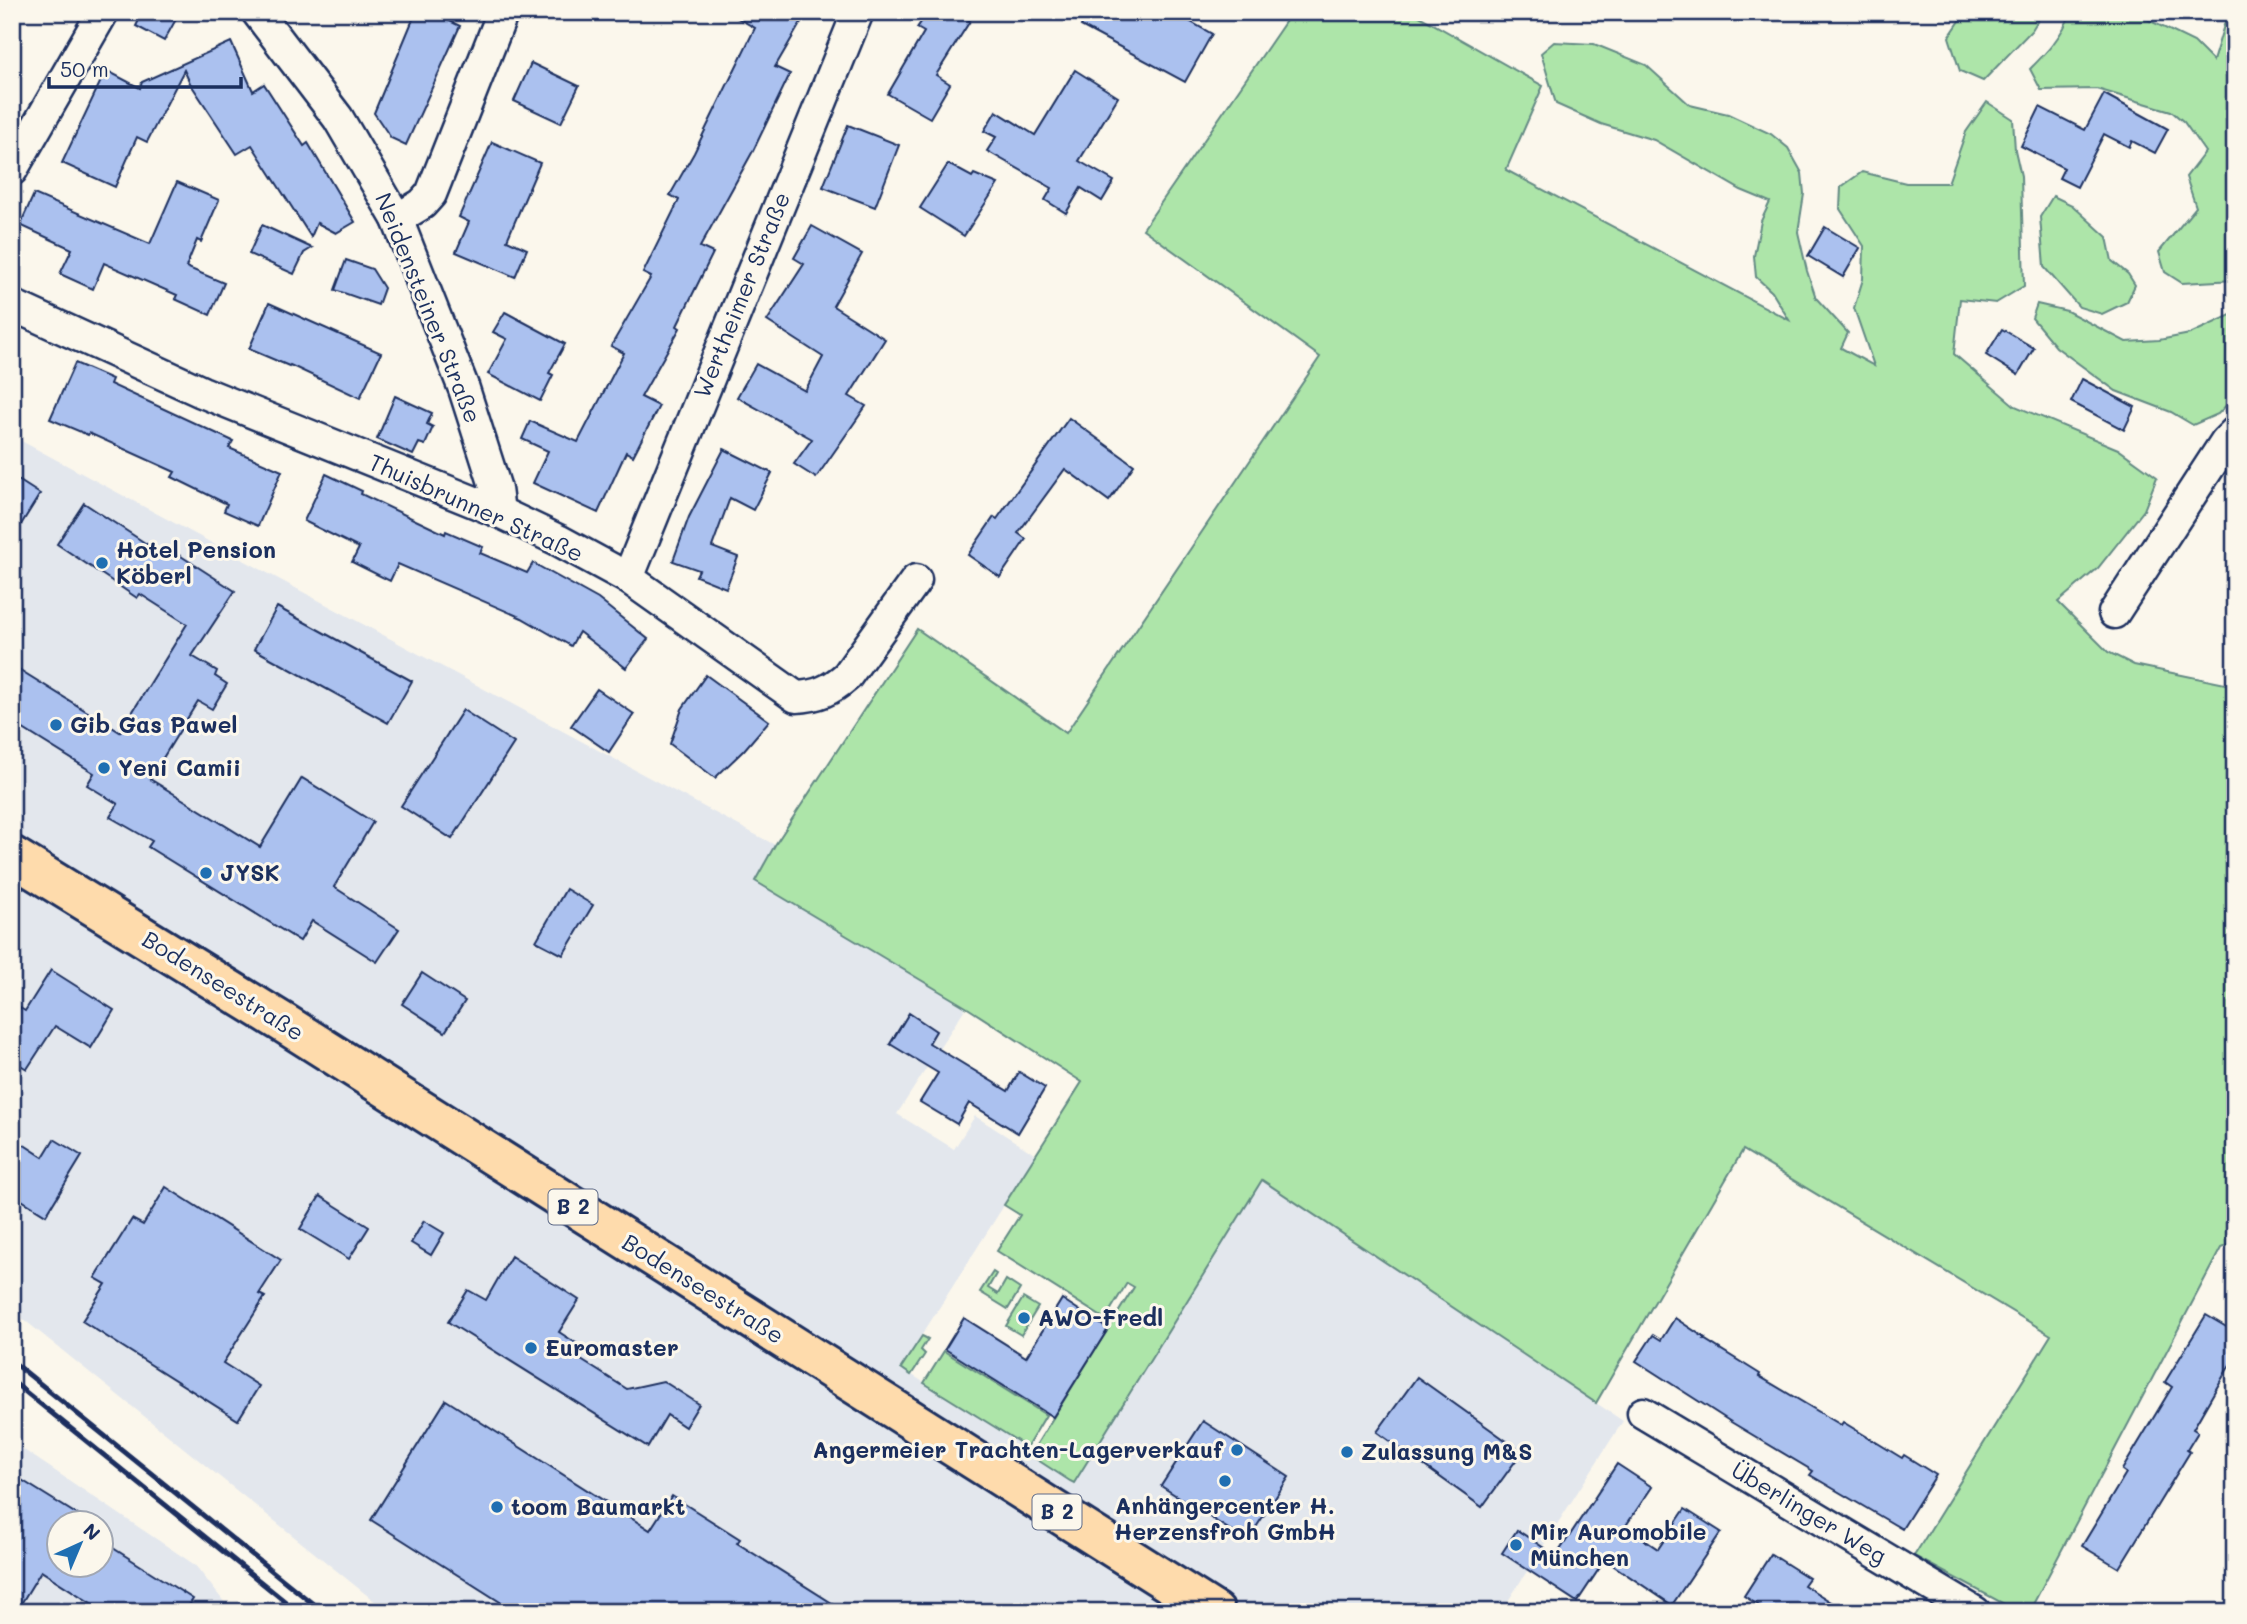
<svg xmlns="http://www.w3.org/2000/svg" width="2247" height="1624" viewBox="0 0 2247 1624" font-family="Mali,sans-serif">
<rect width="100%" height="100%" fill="#fbf7ec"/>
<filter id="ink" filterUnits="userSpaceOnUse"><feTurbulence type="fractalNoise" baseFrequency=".0143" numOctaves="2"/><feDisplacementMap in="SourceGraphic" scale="14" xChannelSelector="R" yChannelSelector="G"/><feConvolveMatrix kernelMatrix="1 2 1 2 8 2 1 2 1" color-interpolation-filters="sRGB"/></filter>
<g filter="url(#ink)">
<g fill="#e3e7ed" fill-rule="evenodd">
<path d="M12,436L775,845L755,881L966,1007L897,1114L954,1149L975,1116L1036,1155L901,1368L1076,1478L1262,1179L1623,1421L1501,1612H388L12,1310Z"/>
<path d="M12,1442L195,1565L232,1612H12ZM60,1522H102V1564H60Z"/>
</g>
<g fill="#ade5a9" stroke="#648a84" stroke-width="2">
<path d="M1292,12H1412L1543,86L1506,170L1789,320L1772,292L1756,277L1754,256L1761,221L1770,202L1741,190L1654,140L1601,124L1556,104L1541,53L1554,42L1594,44L1646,65L1690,105L1728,114L1771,134L1788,148L1802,173L1804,194L1798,232L1807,271L1816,298L1848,333L1841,348L1874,366L1854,308L1863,279L1864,246L1840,209L1841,187L1862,172L1906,183H1948L1966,132L1987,102L2013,119L2015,150L2021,176L2024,286L1996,303L1960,299L1954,354L2015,406L2118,449L2157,477L2144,510L2098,568L2058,602L2108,652L2134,665L2235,686V1242L2221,1248L2029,1612H2019L1914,1556L2051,1335L1743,1150L1596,1403L1262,1180L1074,1483L1070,1481L1030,1455L1134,1287L1127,1283L1105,1319L997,1251L1020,1215L1004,1205L1082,1082L966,1007L755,881L775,845L917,629L1066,733L1320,357L1143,229Z"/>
<path d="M1966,12H2043L2032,30L1983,81L1960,71L1949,37Z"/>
<path d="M2071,12H2132L2194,42L2213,61L2228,12H2235V280L2182,283L2165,272L2159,252L2196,207L2186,177L2205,152L2184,122L2171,111L2097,89L2041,90L2030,69C2047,52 2063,35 2071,12Z"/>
<path d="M2053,196L2072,205L2107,237L2112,261L2128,274L2135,285L2127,302L2102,314L2079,307L2044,267L2040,217Z"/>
<path d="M2037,304L2067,311L2126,342L2159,340L2190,334L2235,313V396L2218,414L2193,425L2171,412L2116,391L2056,347L2032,318Z"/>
<path d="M993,1272L996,1274L988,1288L998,1294L1006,1280L1020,1289L1008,1309L980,1292Z"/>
<path d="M1023,1298L1038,1307L1021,1335L1006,1326Z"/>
<path d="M922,1336L928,1339L921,1350L925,1354L911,1375L901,1368Z"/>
<path d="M944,1351L1046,1415L1027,1447L924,1383Z"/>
</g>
<g fill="#abc1ef" stroke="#1b2f5e" stroke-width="2">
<path d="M143,12H180L164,41L136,26Z"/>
<path d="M416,12H431L460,26L406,145L391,138L374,113Z"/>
<path d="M727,12H807L775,67L790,74L753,151L700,247L713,253L677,326L680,328L641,397L659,406L633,456L626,452L598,513L533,483L548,451L522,439L530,421L578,442L624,353L611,346L651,277L643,273L679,200L670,195L694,153L755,28Z"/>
<path d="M928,12H955L970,21L936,75L950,84L930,118L888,94L924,32L917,28Z"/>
<path d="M1088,12H1173L1212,34L1185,82L1081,26Z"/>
<path d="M231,42L253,91L264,84L304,146L308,143L355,222L336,233L317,223L311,237L252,145L237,154L190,83L184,70L147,142L137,137L115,187L62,163L106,70L140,88L142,82Z"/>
<path d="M531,63L579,86L561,123L514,101Z"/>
<path d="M1075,70L1118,97L1079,161L1114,181L1102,201L1081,188L1066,213L1045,200L1052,188L987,151L996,137L984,131L996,111L1035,135Z"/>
<path d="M2104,94L2168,129L2155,153L2132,141L2129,147L2104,134L2077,187L2059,178L2064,168L2021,146L2040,107L2085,130Z"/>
<path d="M848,125L899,145L875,207L823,187Z"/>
<path d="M492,142L540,163L507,240L527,249L515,277L456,252L469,222L459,217Z"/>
<path d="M948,164L972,177L974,174L998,184L964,236L920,208Z"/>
<path d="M177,182L219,200L201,242L197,240L186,267L224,283L210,315L175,299L177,295L104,263L93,289L60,274L72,249L20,225L34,194L150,244Z"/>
<path d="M262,225L312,248L304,253L294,274L249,254Z"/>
<path d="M812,226L862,254L833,306L885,339L849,396L866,406L816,478L794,464L812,439L737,397L756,364L805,391L823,357L767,321L804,264L794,258Z"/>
<path d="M1825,227L1860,248L1843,277L1808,256Z"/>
<path d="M346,260L372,269L384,288L378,305L335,290Z"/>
<path d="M269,303L381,353L360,398L290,365L289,366L249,349Z"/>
<path d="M505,312L565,344L549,373L553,375L540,401L488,374L507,339L493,332Z"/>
<path d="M2002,329L2034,348L2018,375L1986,355Z"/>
<path d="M75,363L112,379L110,384L233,441L229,448L282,471L258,526L224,511L227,504L172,477L175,472L89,433L88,435L50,419Z"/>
<path d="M2082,379L2135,407L2124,430L2071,402Z"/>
<path d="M395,396L432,413L427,424L433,427L425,445L419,443L413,455L377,439Z"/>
<path d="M1069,418L1134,465L1109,501L1065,469L1018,533L1026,539L1000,577L968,555L994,517L997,519Z"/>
<path d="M724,449L772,473L753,510L730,498L712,547L738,557L726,588L696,576L699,570L673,561L689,517Z"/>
<path d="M326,474L362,491L361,494L445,534L446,531L483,547L480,553L527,573L533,563L598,599L648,639L626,668L579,632L571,646L522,618L398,564L390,581L352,562L359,548L304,521Z"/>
<path d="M12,476L40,494L12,539Z"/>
<path d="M84,503L165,556L170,549L235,591L192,656L217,671L215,676L227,684L212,709L198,701L150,779L260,847L302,778L373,822L334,887L399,929L377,962L312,921L300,941L148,847L152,841L110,817L118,804L87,785L94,773L12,722V665L120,732L187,624L140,594L137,598L57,544Z"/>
<path d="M277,607L412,681L388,723L254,649Z"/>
<path d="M706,675L769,721L744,750L715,778L670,744L682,709Z"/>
<path d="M597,689L634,714L609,752L571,726Z"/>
<path d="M463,710L514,743L452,839L401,806Z"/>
<path d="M566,889L593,905L563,955L536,941Z"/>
<path d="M51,970L114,1010L91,1048L55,1026L27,1069L12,1060V1003L25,1011Z"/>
<path d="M422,973L465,1001L445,1032L402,1004Z"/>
<path d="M909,1013L936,1031L929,1043L1008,1091L1019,1072L1045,1088L1018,1133L969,1103L957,1124L920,1102L938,1073L890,1044Z"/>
<path d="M12,1137L43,1157L54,1139L82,1156L46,1215L12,1194Z"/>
<path d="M166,1187L281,1260L259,1294L265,1297L223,1363L259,1386L238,1420L82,1321L106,1284L95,1278L132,1219L143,1225Z"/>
<path d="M320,1196L369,1227L349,1259L300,1229Z"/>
<path d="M424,1221L444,1233L431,1255L411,1243Z"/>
<path d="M511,1256L579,1300L559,1332L576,1343L570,1353L627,1389L663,1381L699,1404L685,1427L667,1415L648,1447L448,1322L468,1290L486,1300Z"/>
<path d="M1062,1299L1108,1329L1053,1417L945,1349L964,1318L1026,1357Z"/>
<path d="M2206,1315L2235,1332V1356L2193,1429L2198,1432L2187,1450L2190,1452L2119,1568L2082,1546L2126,1473L2122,1470L2172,1387L2165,1382Z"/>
<path d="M1675,1318L1705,1338L1704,1339L1760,1374L1759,1376L1841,1425L1843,1422L1902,1458L1904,1455L1936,1475L1902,1529L1810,1475L1813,1471L1731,1422L1636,1361L1653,1335L1661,1340Z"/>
<path d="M1417,1377L1522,1452L1482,1507L1377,1432Z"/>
<path d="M446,1400L650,1530L672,1496L740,1539L737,1543L846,1612H516L371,1520Z"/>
<path d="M1203,1421L1289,1477L1247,1541L1161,1486Z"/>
<path d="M1617,1464L1652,1487L1625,1527L1658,1549L1685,1509L1721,1532L1672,1605L1605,1560L1577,1602L1502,1553L1517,1530L1556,1556Z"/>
<path d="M12,1474L89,1522H60V1564H102V1541L193,1599L185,1612H105L41,1571L16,1612H12Z"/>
<path d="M1771,1554L1809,1578L1804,1585L1847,1612H1769L1744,1596Z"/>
</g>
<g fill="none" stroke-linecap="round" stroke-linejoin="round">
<defs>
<g id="street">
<path d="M257,12L338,118L397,219L464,389L496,489L499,512"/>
<path d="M12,170L103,12"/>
<path d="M397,219L422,204L431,194L503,12"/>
<path d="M12,305L202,392L499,512L558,540L628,578L796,697C818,696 831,690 847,676L916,580"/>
<path d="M628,578L858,12"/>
<path d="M2114,613L2226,441L2235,432"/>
<path d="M1643,1413L1975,1612"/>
</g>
<path id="primary" d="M12,856L282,1022L1215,1612"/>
</defs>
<use href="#street" stroke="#1b2f5e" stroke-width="35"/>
<use href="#primary" stroke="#1b2f5e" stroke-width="44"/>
<use href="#street" stroke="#fbf7ec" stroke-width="30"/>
<use href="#primary" stroke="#fedbac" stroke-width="38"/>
<g stroke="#1b2f5e" stroke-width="5">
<path d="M12,1361L323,1612"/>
<path d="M12,1381L298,1612"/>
</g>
</g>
</g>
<g fill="#1f6fb2" stroke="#fbf7ec" stroke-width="2.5">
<circle cx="102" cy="563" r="7"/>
<circle cx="56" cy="725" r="7"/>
<circle cx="104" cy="768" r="7"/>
<circle cx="206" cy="873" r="7"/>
<circle cx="1024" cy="1318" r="7"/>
<circle cx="531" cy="1348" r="7"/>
<circle cx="1237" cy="1450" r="7"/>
<circle cx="1347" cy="1452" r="7"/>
<circle cx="1225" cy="1481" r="7"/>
<circle cx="497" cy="1507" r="7"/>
<circle cx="1516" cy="1545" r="7"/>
</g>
<g text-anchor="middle" stroke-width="6" stroke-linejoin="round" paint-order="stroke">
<g fill="#fbf7ec" stroke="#5e6b89" stroke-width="2">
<rect x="548.5" y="1189.5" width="49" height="35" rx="5"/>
<rect x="1032.5" y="1494.5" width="49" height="35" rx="5"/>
</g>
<g font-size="21" font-weight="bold" fill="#1b2f5e">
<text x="573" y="1214">B 2</text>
<text x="1057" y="1519">B 2</text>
</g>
<g font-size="23" fill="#1b2f5e" stroke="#fbf7ec">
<text transform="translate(742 295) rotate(-68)" y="8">Wertheimer Straße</text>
<text transform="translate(428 308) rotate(68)" y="8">Neidensteiner Straße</text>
<text transform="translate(476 508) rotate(24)" y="8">Thuisbrunner Straße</text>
<text transform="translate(223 986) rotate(32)" y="8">Bodenseestraße</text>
<text transform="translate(703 1289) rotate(32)" y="8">Bodenseestraße</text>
<text transform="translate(1809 1513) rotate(31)" y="8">Überlinger Weg</text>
</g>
<g font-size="23" font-weight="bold" fill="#1b2f5e" stroke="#fbf7ec" text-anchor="start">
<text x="116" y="558">Hotel Pension<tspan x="116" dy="26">Köberl</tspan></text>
<text x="70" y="733">Gib Gas Pawel</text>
<text x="118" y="776">Yeni Camii</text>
<text x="220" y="881">JYSK</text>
<text x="1038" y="1326">AWO-Fredl</text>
<text x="545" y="1356">Euromaster</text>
<text x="1223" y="1458" text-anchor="end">Angermeier Trachten-Lagerverkauf</text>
<text x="1361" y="1460">Zulassung M&amp;S</text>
<text x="1225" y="1514" text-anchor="middle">Anhängercenter H.<tspan x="1225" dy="26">Herzensfroh GmbH</tspan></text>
<text x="511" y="1515">toom Baumarkt</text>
<text x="1530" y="1540">Mir Auromobile<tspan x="1530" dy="26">München</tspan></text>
</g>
</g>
<rect width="2247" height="1624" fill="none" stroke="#fbf7ec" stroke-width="42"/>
<rect x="21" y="21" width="2205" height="1582" fill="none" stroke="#1b2f5e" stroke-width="2.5" filter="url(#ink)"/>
<g transform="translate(80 1544) rotate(44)"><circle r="33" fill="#fbf7ec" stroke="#a1a7b3" stroke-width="2"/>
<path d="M0-5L12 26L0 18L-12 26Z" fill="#1f6fb2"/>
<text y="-10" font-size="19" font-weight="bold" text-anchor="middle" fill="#1b2f5e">N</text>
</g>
<path d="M49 77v10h192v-10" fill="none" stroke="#1b2f5e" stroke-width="3.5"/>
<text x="60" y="77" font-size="21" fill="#1b2f5e" stroke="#fbf7ec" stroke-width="5" paint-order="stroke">50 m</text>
</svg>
